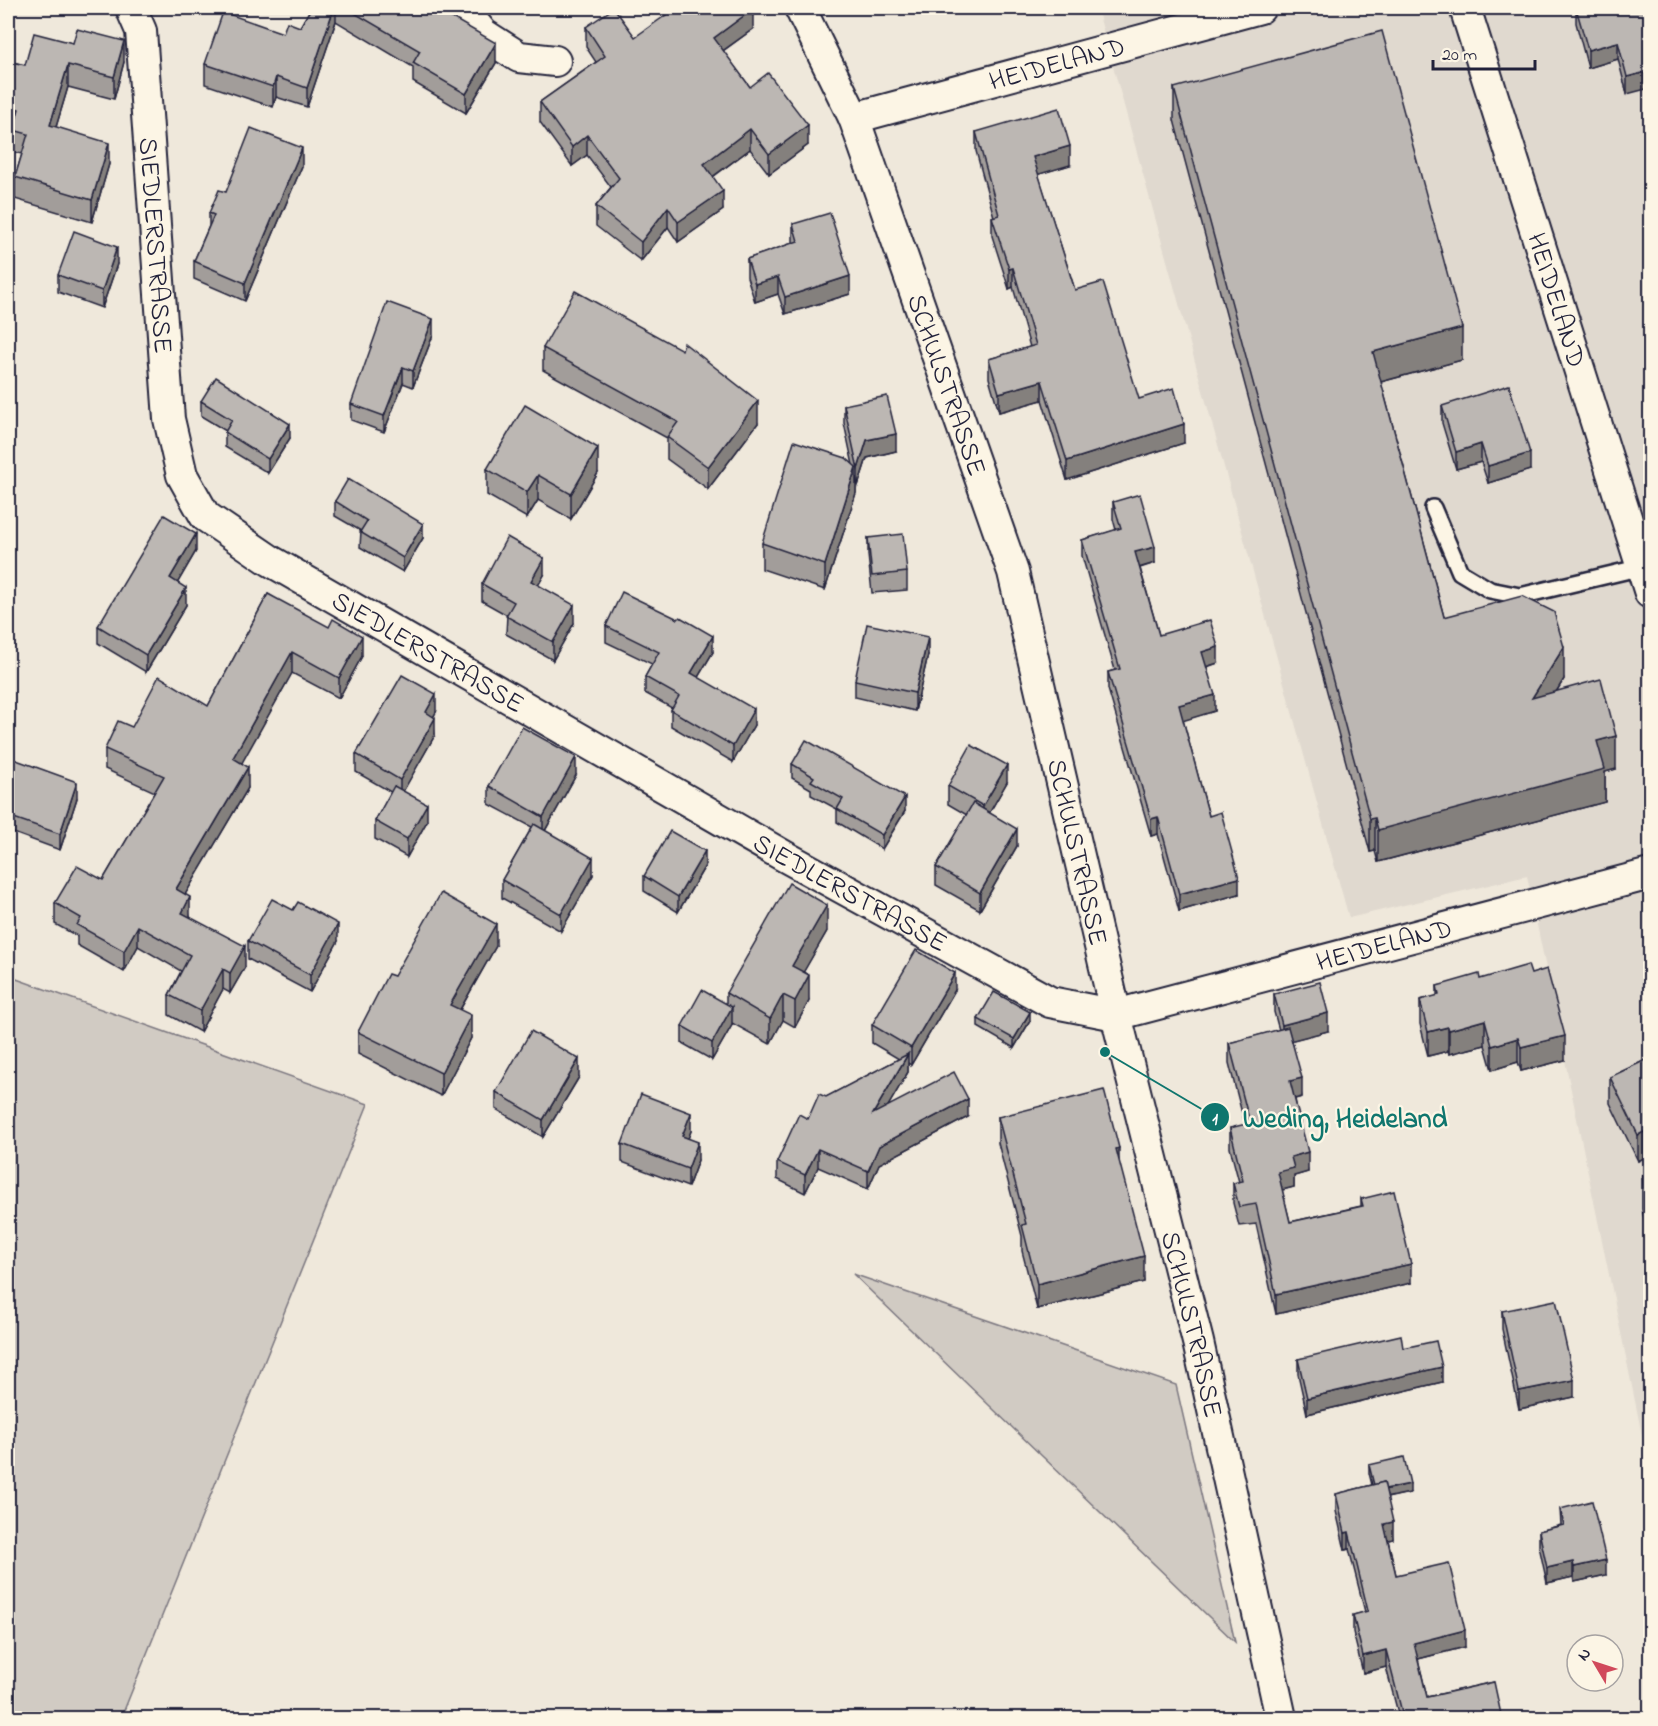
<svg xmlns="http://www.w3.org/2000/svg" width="1658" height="1726" viewBox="0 0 1658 1726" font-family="'Indie Flower',sans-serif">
<rect width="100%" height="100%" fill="#efe8db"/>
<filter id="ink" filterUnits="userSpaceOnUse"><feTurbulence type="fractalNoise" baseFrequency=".0167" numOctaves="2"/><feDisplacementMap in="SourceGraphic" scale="12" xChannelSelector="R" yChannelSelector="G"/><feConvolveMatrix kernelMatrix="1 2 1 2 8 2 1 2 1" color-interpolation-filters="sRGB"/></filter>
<g filter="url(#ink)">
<path fill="#e0d9cf" d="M1097,8H1650V1474L1527,876L1349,918Z"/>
<g fill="#d1cbc3" stroke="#7a767f" stroke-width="1.5">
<path d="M8,976L368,1104L121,1718H8Z"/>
<path d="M853,1274L1176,1385L1235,1642Z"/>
</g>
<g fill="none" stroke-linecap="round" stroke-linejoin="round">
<defs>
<path id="lane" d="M1433,508L1460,572L1490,590L1520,596L1642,567"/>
<g id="street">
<path id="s1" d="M131,8L141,31L169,419L182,475L205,516L271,561L784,856L1050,1002L1116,1015L1650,874"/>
<path d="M462,8L483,34L519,57L555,61"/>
<path id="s2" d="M800,8L854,118L1013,572L1116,1015L1198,1342L1281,1718"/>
<path id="s3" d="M1465,8L1650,593"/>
<path id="s4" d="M854,118L1260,8"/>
</g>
</defs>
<use href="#lane" stroke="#22223b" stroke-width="20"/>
<use href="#street" stroke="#22223b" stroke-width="34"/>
<use href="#lane" stroke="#fcf5e5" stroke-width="15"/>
<use href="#street" stroke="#fcf5e5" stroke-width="30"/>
</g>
<g fill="#a29d9a" stroke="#22223b" stroke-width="1.5">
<path d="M311,8H435L496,63L466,113L413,82V67L336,21L307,107L276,97L273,107L205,84V64L300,27Z"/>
<path d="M1576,8H1650L1627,94L1618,59L1588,68L1576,23Z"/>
<path d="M586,27L635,37L753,29L723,51L750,87L808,145L769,174L750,149L713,177L723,210L678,242L668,227L641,261L596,226V206L611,187L587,155L572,166L540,122V102L596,62L586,47Z"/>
<path d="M8,61L25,65L124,62L114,99L68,87L56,127L109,164L92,222L15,199V177L22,154L13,152L14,129L8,128Z"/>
<path d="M1174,88L1462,360L1381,382L1444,617L1564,679L1556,692L1616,769L1605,772V802L1378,862L1375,851L1370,852L1174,120Z"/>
<path d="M976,132L1070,165L1038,174L1075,290L1139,399L1184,443L1067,480L1042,400L999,412L989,378V359L1030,347L1013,287L1009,289L992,236V217H994L976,151Z"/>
<path d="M302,166L245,301L194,279V261L209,226V213L226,192Z"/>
<path d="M793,224L850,294L785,314L778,294L755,302L747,277V259L793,243Z"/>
<path d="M117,264L102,308L58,292V275Z"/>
<path d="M433,335L413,387L403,383L384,432L351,420V404Z"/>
<path d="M543,348L758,423L708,489L667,459V438L543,370Z"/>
<path d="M201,401L290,438L268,473L225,447V432L226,431L201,416Z"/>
<path d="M844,405L896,451L867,458L858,486L856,477V493L825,590L762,569V543L853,465L844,423Z"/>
<path d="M1442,406L1530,470L1488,483L1481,462L1456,469L1442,423Z"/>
<path d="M487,469L598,473L571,519L538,500L527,518L487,495Z"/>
<path d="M335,501L423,538L403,572L360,547L361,531L335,516Z"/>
<path d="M1113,502L1155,563L1140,568L1159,635L1218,663L1207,667L1215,711L1183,720L1209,816L1239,894L1179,911L1158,834L1151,836L1108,689V672L1115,670L1082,556V540L1116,530L1113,519Z"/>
<path d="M868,538L907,572V590L872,593L868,555Z"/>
<path d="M196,551L177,583L186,605L146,672L98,643V626Z"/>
<path d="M544,575L538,585L574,623L553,660L506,634L507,615L482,601V584Z"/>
<path d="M268,594L362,656L339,698L292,673L241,763L248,788L185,894L190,917L245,967L230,993L223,989L200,1032L169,1015V995L181,971L138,946L124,972L77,945V936L55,924V903L103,880L155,792L105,769V749L132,727L208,706Z"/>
<path d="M606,626L713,652L698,677L754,725L733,762L671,726V710L672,708L645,693V677L652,664L606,642Z"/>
<path d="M928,655L915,711L855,697V680Z"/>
<path d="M436,712L433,717L435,735L403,791L427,821L407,857L375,839V821L391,792L356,772V754Z"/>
<path d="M8,757L77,798L60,850L8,831Z"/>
<path d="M792,764L905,811L882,849L837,822V809L811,795V789L792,778Z"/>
<path d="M576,775L545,831L593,875L561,931L502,898V880L532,827L489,804V786Z"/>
<path d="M1007,782L989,813L1017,846L980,910L936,885V867L967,815L948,804V786Z"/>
<path d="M705,866L678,912L644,891V876Z"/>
<path d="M827,931L803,972L809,1001L795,1027L783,1020L770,1044L732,1023V1025L712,1060L682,1043V1026L726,1004V993Z"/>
<path d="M248,941H338L310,992L248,959Z"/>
<path d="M496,946L460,1010L471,1038L441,1096L358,1054V1032L394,976Z"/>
<path d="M1531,974L1565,1060L1521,1071L1518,1062L1492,1070L1485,1045L1449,1054L1448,1051L1428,1056L1420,1024V1000L1437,996V986L1480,979Z"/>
<path d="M955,990L911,1065L908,1063V1072L887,1107L968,1117L879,1164L868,1189L818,1167L805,1193L777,1179V1162L808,1119L826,1097L899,1059L872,1043V1025Z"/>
<path d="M1274,994L1328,1031L1292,1040L1302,1097L1295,1099L1308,1172L1294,1176V1187L1282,1190L1290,1222L1361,1206V1199L1411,1283L1276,1314L1256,1224L1239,1226L1233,1203V1183L1239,1182L1230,1148V1128L1245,1125L1229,1063V1043L1279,1030L1274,1012Z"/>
<path d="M978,1019L1030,1021L1014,1048L978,1027Z"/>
<path d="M1650,1058V1155L1638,1161L1610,1103V1077Z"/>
<path d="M579,1077L543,1137L496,1109V1092Z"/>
<path d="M998,1117L1119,1162L1144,1282L1037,1309L1022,1251V1236L998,1143Z"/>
<path d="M691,1131L688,1138L698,1160L688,1187L622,1162V1144Z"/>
<path d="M1650,1173V1247L1642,1209V1175Z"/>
<path d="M1502,1311L1574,1397L1519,1409L1502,1329Z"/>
<path d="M1403,1348L1442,1382L1307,1414L1298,1374V1359Z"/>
<path d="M1369,1465L1410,1493L1387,1498L1393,1539L1388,1540L1396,1575L1465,1647L1418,1659L1427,1697L1494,1682L1399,1717L1386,1667L1363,1673L1353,1632V1615L1365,1612L1349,1549L1345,1550L1336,1511V1494L1372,1485L1369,1473Z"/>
<path d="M1560,1509L1606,1575L1574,1582L1573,1577L1547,1583L1539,1546V1531L1561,1525Z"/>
</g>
<g fill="#84807d" stroke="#22223b" stroke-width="1.5">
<path d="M334,8H336V21L307,107V88Z"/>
<path d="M753,9V29L714,57V38Z"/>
<path d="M124,41V62L114,99V77Z"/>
<path d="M1618,42V59L1588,68V50Z"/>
<path d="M496,43V63L466,113V94Z"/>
<path d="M68,65V87L50,147V125Z"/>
<path d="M1650,71V88L1627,94V77Z"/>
<path d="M276,77V97L273,107V87Z"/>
<path d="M808,125V145L769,174V154Z"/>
<path d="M750,129V149L704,183V164Z"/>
<path d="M587,135V155L572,166V147Z"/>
<path d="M109,143V164L92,222V200Z"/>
<path d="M1070,146V165L1033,176V157Z"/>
<path d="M302,148V166L245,301V283Z"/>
<path d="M723,191V210L678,242V222Z"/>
<path d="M668,207V227L641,261V242Z"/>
<path d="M117,247V264L102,308V291Z"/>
<path d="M1013,268V287L1009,289V269Z"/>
<path d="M850,276V294L785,314V297Z"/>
<path d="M778,277V294L755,302V284Z"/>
<path d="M433,319V335L413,387V371Z"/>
<path d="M1462,328V360L1373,384V352Z"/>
<path d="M403,367V383L384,432V416Z"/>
<path d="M1042,381V400L999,412V393Z"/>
<path d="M758,401V423L708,489V467Z"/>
<path d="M290,424V438L268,473V459Z"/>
<path d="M1184,424V443L1067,480V461Z"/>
<path d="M896,434V451L867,458L858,486V469L867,440Z"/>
<path d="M1481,444V462L1456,469V452Z"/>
<path d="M598,448V473L571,519V494Z"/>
<path d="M1530,453V470L1488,483V466Z"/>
<path d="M856,467V493L825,590V565Z"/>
<path d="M538,475V500L527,518V492Z"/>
<path d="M423,524V538L403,572V558Z"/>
<path d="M196,534V551L170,596V578Z"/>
<path d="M1155,547V563L1135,569V552Z"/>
<path d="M544,558V575L531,598V581Z"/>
<path d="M186,588V605L146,672V655Z"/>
<path d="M574,605V623L553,660V642Z"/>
<path d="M362,636V656L339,698V678Z"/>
<path d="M713,636V652L691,689V673Z"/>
<path d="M928,637V655L915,711V693Z"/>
<path d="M1218,647V663L1202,668V652Z"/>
<path d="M1564,647V679L1532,731V698Z"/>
<path d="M292,652V673L233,779V758Z"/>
<path d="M436,694V712L426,730V712Z"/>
<path d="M1215,695V711L1179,722V705Z"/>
<path d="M754,709V725L733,762V746Z"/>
<path d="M435,718V735L400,797V780Z"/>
<path d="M1616,736V769L1605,772V802L1378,862V830L1597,741Z"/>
<path d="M576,757V775L543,834V817Z"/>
<path d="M1007,765V782L983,824V806Z"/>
<path d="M248,767V788L176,910V889Z"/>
<path d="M77,782V798L60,850V834Z"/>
<path d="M905,797V811L882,849V835Z"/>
<path d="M427,804V821L407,857V839Z"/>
<path d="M1158,817V834L1151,836V819Z"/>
<path d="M1375,818V851L1370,852V819Z"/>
<path d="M1017,829V846L980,910V893Z"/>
<path d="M705,851V866L678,912V897Z"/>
<path d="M593,858V875L561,931V914Z"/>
<path d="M1239,878V894L1179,911V894Z"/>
<path d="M190,897V918L182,913Z"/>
<path d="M827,905V931L792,992V966Z"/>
<path d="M338,924V941L310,992V975Z"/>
<path d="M496,924V946L450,1027V1005Z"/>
<path d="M138,926V946L124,972V951Z"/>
<path d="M245,946V967L230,993V973Z"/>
<path d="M223,969V989L200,1032V1011Z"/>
<path d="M955,973V990L911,1065V1048Z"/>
<path d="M809,975V1001L795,1027V1001Z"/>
<path d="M783,995V1020L770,1044V1019Z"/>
<path d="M732,1007V1025L712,1060V1043Z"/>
<path d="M1030,1012V1021L1014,1048V1039Z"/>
<path d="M1328,1013V1031L1282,1043V1025Z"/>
<path d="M471,1015V1038L441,1096V1073Z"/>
<path d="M1485,1020V1045L1449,1054V1030Z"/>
<path d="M1448,1027V1051L1428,1056V1032Z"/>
<path d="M1565,1036V1060L1521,1071V1047Z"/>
<path d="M1518,1038V1062L1492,1070V1046Z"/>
<path d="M908,1054V1072L873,1132V1114Z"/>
<path d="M579,1059V1077L543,1137V1120Z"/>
<path d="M1302,1078V1097L1290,1100V1081Z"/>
<path d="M968,1099V1117L879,1164L868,1189V1171L879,1146Z"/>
<path d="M691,1113V1131L682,1154V1136Z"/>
<path d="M1650,1129V1155L1638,1161V1135Z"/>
<path d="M698,1142V1160L688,1187V1169Z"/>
<path d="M1119,1148V1174L1116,1149Z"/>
<path d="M818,1149V1167L805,1193V1175Z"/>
<path d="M1308,1152V1172L1294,1176V1187L1278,1191V1172L1291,1157Z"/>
<path d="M1144,1256V1282L1037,1309V1284Z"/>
<path d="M1411,1264V1283L1276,1314V1294Z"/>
<path d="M1442,1367V1382L1307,1414V1398Z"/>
<path d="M1574,1380V1397L1519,1409V1391Z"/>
<path d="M1410,1484V1493L1375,1500V1492Z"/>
<path d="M1393,1522V1539L1384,1541V1524Z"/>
<path d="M1349,1532V1549L1345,1550V1533Z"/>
<path d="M1606,1560V1575L1574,1582V1567Z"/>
<path d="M1573,1562V1577L1547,1583V1568Z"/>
<path d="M1465,1630V1647L1414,1660V1643Z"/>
<path d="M1386,1650V1667L1363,1673V1656Z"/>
</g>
<g fill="#bcb7b3" stroke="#22223b" stroke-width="1.5">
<path d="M311,8H334L307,88L276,77L273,87L205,64L223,12L283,33L287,22L300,27Z"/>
<path d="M346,8H435L496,43L466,94L413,63L420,51Z"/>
<path d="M614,8L635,37L676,8H751L753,9L714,38L750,87L768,73L808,125L769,154L750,129L704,164L723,191L678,222L668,207L641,242L596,206L619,178L587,135L572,147L540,102L605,56L586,27Z"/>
<path d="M1576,8H1650V71L1627,77L1618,42L1588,50Z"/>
<path d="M77,29L124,41L114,77L68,65L50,125L109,143L92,200L15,177L28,134L13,130L19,109L8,106V61L25,65L34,33L73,43Z"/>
<path d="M1382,31L1462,328L1373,352L1444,617L1522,596L1554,612L1564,647L1532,698L1601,679L1616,736L1597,741L1605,769L1378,830L1375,818L1370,819L1174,88Z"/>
<path d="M1059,108L1070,146L1033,157L1075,290L1103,282L1139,399L1174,388L1184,424L1067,461L1042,381L999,393L989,359L1036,345L1013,268L1009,269L992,217L999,215L976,132Z"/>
<path d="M251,128L302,148L245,283L194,261L214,215L209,213L219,190L226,192Z"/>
<path d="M830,213L850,276L785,297L778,277L755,284L747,259L798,241L793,224Z"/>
<path d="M74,231L117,247L102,291L58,275Z"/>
<path d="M575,291L682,350L684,343L758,401L708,467L667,437L678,422L543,348Z"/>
<path d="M387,302L433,319L413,371L403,367L384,416L351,404Z"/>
<path d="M216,377L290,424L268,459L225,432L232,420L201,401Z"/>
<path d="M1509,385L1530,453L1488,466L1481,444L1456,452L1442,406Z"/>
<path d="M887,396L896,434L867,440L858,469L844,405Z"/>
<path d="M525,405L598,448L571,494L538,475L527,492L487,469Z"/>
<path d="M794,441L846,458L856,467L825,565L762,543Z"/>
<path d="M348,479L423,524L403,558L360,532L367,521L335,501Z"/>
<path d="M1140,494L1155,547L1135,552L1159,635L1210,620L1218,647L1202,652L1215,695L1179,705L1209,816L1221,812L1239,878L1179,894L1158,817L1151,819L1108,672L1120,669L1082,540L1121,528L1113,502Z"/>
<path d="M164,515L196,534L170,578L186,588L146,655L98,626Z"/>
<path d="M903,534L907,572L872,576L868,538Z"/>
<path d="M507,537L544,558L531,581L574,605L553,642L506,616L514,602L482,584Z"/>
<path d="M622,592L678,619L680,617L713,636L691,673L754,709L733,746L671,710L679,696L645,677L659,652L606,626Z"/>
<path d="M268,594L329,627L333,619L362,636L339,678L292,652L233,758L248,767L176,889L190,897L182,913L245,946L230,973L223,969L200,1011L169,995L190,955L138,926L124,951L77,925L81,918L55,903L77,866L103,880L164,776L105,749L118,721L132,727L159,676L208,706Z"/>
<path d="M867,624L928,637L915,693L855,680Z"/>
<path d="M402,675L436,694L426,712L435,718L400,780L356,754Z"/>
<path d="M522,727L576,757L543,817L489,786Z"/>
<path d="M806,740L905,797L882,835L837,809L843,799L811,781L814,777L792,764Z"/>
<path d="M971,745L1007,765L983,806L948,786Z"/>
<path d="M8,757L77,782L60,834L8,816Z"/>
<path d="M394,786L427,804L407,839L375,821Z"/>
<path d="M973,803L1017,829L980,893L936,867Z"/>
<path d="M534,824L593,858L561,914L502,880Z"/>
<path d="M670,831L705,851L678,897L644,876Z"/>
<path d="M789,883L827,905L792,966L809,975L795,1001L783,995L770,1019L726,993Z"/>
<path d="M441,893L496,924L450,1005L471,1015L441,1073L358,1032L388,974L394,976Z"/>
<path d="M272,899L293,910L298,902L338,924L310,975L248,941Z"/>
<path d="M916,950L955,973L911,1048L872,1025Z"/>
<path d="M1528,965L1531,974L1547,969L1565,1036L1521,1047L1518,1038L1492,1046L1485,1020L1449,1030L1448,1027L1428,1032L1420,1000L1439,995L1437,986L1479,974L1480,979Z"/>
<path d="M1320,982L1328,1013L1282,1025L1274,994Z"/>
<path d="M702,990L732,1007L712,1043L682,1026Z"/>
<path d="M994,992L1030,1012L1014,1039L978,1019Z"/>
<path d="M1288,1027L1302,1078L1290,1081L1308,1152L1291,1157L1294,1168L1278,1172L1290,1222L1363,1206L1361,1199L1394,1191L1411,1264L1276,1294L1256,1204L1239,1207L1233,1183L1243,1181L1230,1128L1250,1123L1229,1043Z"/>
<path d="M531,1031L579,1059L543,1120L496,1092Z"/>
<path d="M908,1054L873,1114L954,1072L968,1099L879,1146L868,1171L818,1149L805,1175L777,1162L799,1114L808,1119L819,1094L826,1097Z"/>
<path d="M1650,1058V1129L1638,1135L1610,1077Z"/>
<path d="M1104,1090L1119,1148L1116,1149L1144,1256L1037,1284L1022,1225L1026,1224L998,1117Z"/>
<path d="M641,1094L691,1113L682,1136L698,1142L688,1169L622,1144Z"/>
<path d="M1650,1173V1213L1642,1175Z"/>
<path d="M1556,1300L1574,1380L1519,1391L1502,1311Z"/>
<path d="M1401,1335L1403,1348L1436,1341L1442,1367L1307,1398L1298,1359Z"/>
<path d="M1404,1457L1410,1484L1385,1489L1384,1482L1374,1485L1369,1465Z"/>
<path d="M1384,1482L1393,1522L1384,1524L1396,1575L1449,1563L1465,1630L1414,1643L1427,1697L1494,1682L1502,1719H1390L1403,1716L1386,1650L1363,1656L1353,1615L1368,1611L1349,1532L1345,1533L1336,1494Z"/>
<path d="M1592,1501L1606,1560L1574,1567L1573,1562L1547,1568L1539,1531L1564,1525L1560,1509Z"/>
</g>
</g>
<g text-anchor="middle" stroke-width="4.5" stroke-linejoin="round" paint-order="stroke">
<g font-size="27" fill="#22223b" stroke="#fcf5e5">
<text dy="9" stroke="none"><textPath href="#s4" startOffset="210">HEIDELAND</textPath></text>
<text dy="9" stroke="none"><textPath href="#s1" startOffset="240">SIEDLERSTRASSE</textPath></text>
<text dy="9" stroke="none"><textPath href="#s3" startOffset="306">HEIDELAND</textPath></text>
<text dy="9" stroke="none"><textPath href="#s2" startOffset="405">SCHULSTRASSE</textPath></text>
<text dy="9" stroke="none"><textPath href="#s1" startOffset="780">SIEDLERSTRASSE</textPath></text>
<text dy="9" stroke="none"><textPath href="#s2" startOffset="891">SCHULSTRASSE</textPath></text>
<text dy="9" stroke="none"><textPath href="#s1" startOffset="1266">SIEDLERSTRASSE</textPath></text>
<text dy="9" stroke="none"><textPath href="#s1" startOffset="1838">HEIDELAND</textPath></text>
<text dy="9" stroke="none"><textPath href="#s2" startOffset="1377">SCHULSTRASSE</textPath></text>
</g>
</g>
<path fill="none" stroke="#0f766e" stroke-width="2" d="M1105 1052L1215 1117"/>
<g fill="#0f766e" stroke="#fcf5e5" stroke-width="2">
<circle cx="1105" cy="1052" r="6"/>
<circle cx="1215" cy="1117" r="15"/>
</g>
<g font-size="18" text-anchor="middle" font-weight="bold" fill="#fff">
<text x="1215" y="1124">1</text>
</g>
<g font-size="28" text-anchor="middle" font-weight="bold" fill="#0f766e" stroke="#fcf5e5" stroke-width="4.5" stroke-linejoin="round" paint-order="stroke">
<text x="1345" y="1127">Weding, Heideland</text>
</g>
<rect width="1658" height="1726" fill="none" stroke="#fcf5e5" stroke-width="30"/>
<rect x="15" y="15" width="1628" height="1696" fill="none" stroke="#22223b" stroke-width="2" filter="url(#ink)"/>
<g transform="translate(1595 1663) rotate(309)"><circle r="28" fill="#fcf5e5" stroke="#a5a1a1" stroke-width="1.5"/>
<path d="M0-4.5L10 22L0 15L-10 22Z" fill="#d1495b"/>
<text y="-9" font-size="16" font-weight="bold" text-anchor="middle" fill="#22223b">N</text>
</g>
<path d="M1433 60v9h102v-9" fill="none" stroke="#22223b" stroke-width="3"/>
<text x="1442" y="60" font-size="18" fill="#22223b" stroke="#fcf5e5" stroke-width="4.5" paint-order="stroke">20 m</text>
</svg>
